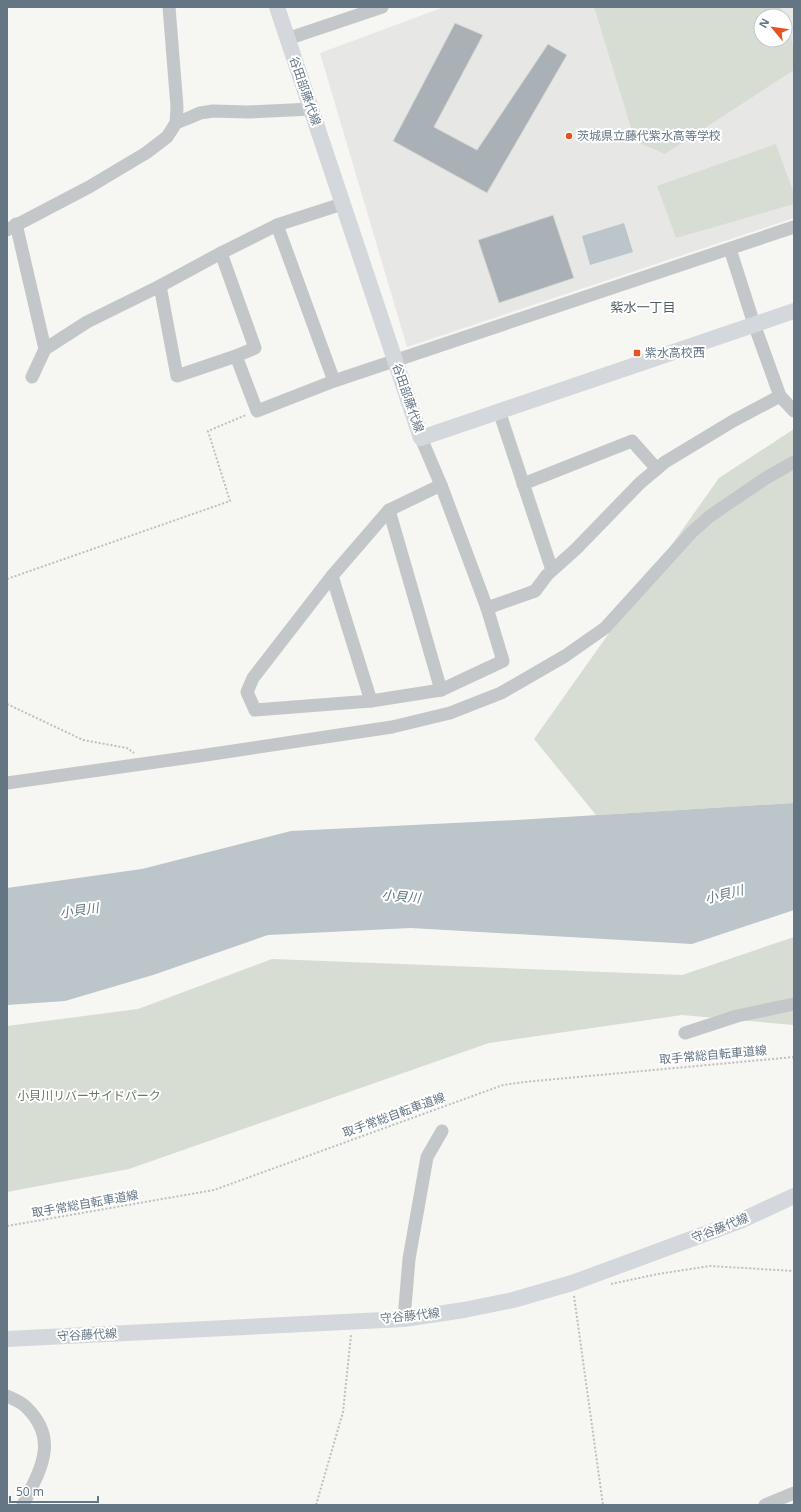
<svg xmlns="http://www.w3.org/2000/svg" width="801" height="1512" viewBox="0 0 801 1512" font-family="'Noto Sans','Noto Sans JP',sans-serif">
<rect width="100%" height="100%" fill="#f6f6f2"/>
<path fill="#e7e8e6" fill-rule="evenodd" d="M444,7H794V218L407,347L320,53ZM761,16H785V40H761Z"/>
<g fill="#d7ddd3" fill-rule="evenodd">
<path d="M594,7H780C792,26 794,48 794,70L665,154L635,141ZM761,16H785V40H761Z"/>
<path d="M776,144L794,194V204L676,238L657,186Z"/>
<path d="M794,429V803L596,815L534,739L719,478Z"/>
<path d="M794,937V1025L682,1015L489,1043L129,1169L7,1192V1026L138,1009L272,959L682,975Z"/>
</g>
<g fill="#bbc5ca">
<path d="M624,223L633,252L590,265L582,236Z"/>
<path d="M794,803V910L692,944L411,928L268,935L153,975L65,1001L7,1005V888L142,869L291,831L517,820Z"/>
</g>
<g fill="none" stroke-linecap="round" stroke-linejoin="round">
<path stroke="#bbc5ca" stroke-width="3.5" d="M793,1505H794"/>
</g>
<g fill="#a9b1b7" stroke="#d7d7d5">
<path d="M455,23L483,35L434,127L477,150L548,44L567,55L487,193L393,141Z"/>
<path d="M553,215L574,278L499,303L478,240Z"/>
</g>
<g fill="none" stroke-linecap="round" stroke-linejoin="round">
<g stroke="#bdbfc1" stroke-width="2" stroke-dasharray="2 2" stroke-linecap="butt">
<path d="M7,579L230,501L208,431L246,415"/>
<path d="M7,704L83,740L127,748L134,753"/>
<path d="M7,1226L214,1190L503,1085L524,1082L794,1057"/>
<path d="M611,1284L658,1274L710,1266L794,1271"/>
<path d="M574,1296L603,1505"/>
<path d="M316,1505L343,1412L351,1335"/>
</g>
<g stroke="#c3c7ca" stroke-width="13">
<path d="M169,7L177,107L176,123"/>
<path d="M287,39L382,7"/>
<path d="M342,204L277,225L221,253L160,286L177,376L236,356L257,411L334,381L794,227"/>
<path d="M16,224L45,349L32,377"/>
<path d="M277,225L334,381"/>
<path d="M7,230L89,187L146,153L167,137L176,123L191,117L200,113L213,111L248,112L312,109"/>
<path d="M730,249L754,324L780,396L794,411"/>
<path d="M221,253L255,348L236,356"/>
<path d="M45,349L87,322L160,286"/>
<path d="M499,411L552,570"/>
<path d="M421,438L441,485L487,608L535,591L547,575L576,549L640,483L665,462L733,421L780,396"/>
<path d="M523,484L632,441L657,469"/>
<path d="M441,485L389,510L332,576L253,678L247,692L255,710L371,701L441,690L503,661L487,608"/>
<path d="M389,510L441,690"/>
<path d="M332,576L371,701"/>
<path d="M7,783L206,755L392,727L450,713L501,693L565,656L605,628L692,532L710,516L766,478L794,462"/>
<path d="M685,1033L737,1016L794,1004"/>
<path d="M404,1319L409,1259L427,1157L442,1131"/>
<path d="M7,1396C13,1399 21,1402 26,1407C60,1440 40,1470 23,1505"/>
<path d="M765,1505L794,1493"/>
</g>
<g stroke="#d4d8dc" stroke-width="16">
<path d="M277,7L421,438L794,311"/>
<path d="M7,1339L404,1319L464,1310L513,1300L572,1283L740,1221L794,1196"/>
</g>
</g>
<g fill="#e65323" stroke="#fff" stroke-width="1.5">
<circle cx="569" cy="136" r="4"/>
<rect x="633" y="349" width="8" height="8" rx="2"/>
</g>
<g text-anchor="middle" stroke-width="4" stroke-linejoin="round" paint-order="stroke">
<g font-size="12" fill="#647584" stroke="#fff">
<text transform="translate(305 91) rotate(71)" y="4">谷田部藤代線</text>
<text transform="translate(408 398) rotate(71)" y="4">谷田部藤代線</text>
<text transform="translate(713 1055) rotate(-5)" y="4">取手常総自転車道線</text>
<text transform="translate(394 1115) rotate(-20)" y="4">取手常総自転車道線</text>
<text transform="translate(85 1204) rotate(-10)" y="4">取手常総自転車道線</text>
<text transform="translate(720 1228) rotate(-21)" y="4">守谷藤代線</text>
<text transform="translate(410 1316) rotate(-6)" y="4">守谷藤代線</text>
<text transform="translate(87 1335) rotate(-3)" y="4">守谷藤代線</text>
</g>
<g font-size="12" fill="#647584" stroke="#fff" text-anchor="start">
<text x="577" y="140">茨城県立藤代紫水高等学校</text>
<text x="645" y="357">紫水高校西</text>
</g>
<g font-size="12" fill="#687b63" stroke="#fff">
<text x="89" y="1100">小貝川リバーサイドパーク</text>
</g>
<g font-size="13" fill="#525f69" stroke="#fff">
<text x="643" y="312">紫水一丁目</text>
</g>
<g font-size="13" font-style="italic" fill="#607781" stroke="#fff">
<text transform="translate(724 894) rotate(-14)" y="5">小貝川</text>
<text transform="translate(401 896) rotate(5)" y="5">小貝川</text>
<text transform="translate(79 910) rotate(-8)" y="5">小貝川</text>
</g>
</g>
<rect width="801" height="1512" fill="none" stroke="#647584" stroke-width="16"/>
<g transform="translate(773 28) rotate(299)"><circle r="19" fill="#ffffff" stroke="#c1c8ce"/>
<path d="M0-3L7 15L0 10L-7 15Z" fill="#e65323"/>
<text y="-6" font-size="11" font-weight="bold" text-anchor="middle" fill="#647584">N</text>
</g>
<path d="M10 1496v6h88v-6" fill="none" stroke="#647584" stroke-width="2"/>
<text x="16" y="1496" font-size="12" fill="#647584" stroke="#ffffff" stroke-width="3" paint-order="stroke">50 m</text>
</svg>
